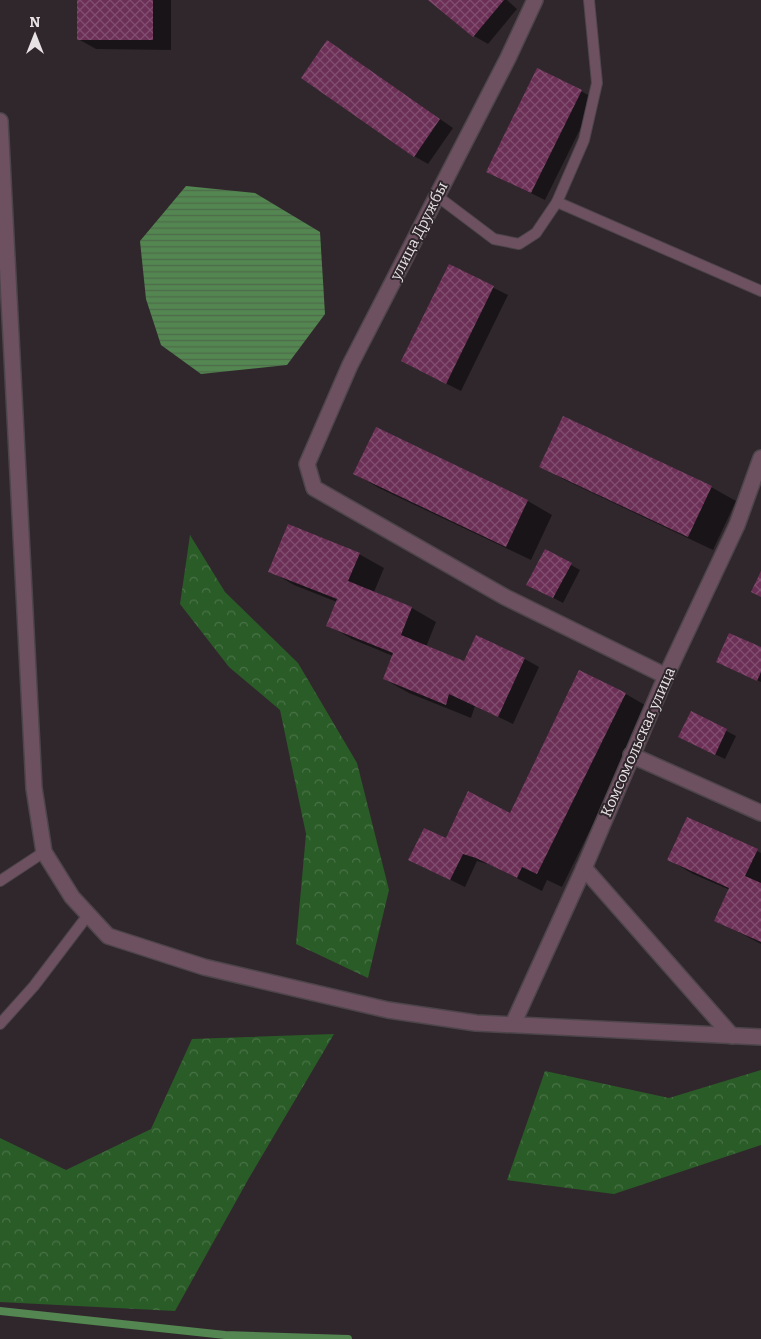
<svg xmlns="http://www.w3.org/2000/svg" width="761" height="1339" viewBox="0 0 761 1339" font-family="Bitter,serif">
<defs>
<pattern id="forest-crowns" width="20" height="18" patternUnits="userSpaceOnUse" patternTransform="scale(1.25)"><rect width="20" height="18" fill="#2a5c27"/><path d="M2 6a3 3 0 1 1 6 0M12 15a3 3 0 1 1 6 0" fill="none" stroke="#497346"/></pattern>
<pattern id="water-rules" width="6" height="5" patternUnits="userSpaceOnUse" patternTransform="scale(1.25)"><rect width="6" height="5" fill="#538650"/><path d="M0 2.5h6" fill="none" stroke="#4e6c4c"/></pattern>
<pattern id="building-cross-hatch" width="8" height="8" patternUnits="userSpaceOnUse" patternTransform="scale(1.25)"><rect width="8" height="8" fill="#6c3057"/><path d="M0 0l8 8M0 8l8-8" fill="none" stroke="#814e6f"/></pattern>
</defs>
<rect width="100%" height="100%" fill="#30272c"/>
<g fill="url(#forest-crowns)">
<path d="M190,535L225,592L298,663L357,763L389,890L368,978L296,944L306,834L280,710L229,667L180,604Z"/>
<path d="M334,1034L249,1178L175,1311L0,1302V1138L66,1170L151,1129L192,1039Z"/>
<path d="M761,1070V1145L614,1194L507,1180L545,1071L669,1098Z"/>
</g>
<path fill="url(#water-rules)" d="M186,186L255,193L320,232L325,314L287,365L201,374L161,345L146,299L140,241Z"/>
<g fill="#0007">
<path d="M78,0H171V50L96,49L78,39Z"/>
<path d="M430,0H507L517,9L488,44L474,36Z"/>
<path d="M327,42L341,50L453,128L428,164L414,156Z"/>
<path d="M581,91L595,99L545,200L502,179Z"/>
<path d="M450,266L508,295L461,391L417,369Z"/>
<path d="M376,429L528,501L552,515L531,560L379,488L355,474Z"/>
<path d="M540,466L711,487L736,501L713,550L565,480Z"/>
<path d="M546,551L580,570L563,603L537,589Z"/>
<path d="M359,554L384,568L374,592L412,608L436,622L426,647L465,663L525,659L539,667L513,724L475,706L471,718L409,693L384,679L393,656L352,639L328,625L337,602L294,585L270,571Z"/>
<path d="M761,648V682L717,662Z"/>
<path d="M626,694L650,708L562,887L547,880L542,891L491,865L477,861L465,887L424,867L446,840L510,814Z"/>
<path d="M692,713L736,736L725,759L689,742Z"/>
<path d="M757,851L761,853V944L716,920L730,890L693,874L669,860Z"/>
</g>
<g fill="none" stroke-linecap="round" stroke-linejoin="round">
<path stroke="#538650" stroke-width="8" d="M0,1311L225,1335L348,1339"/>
</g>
<g fill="url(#building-cross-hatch)">
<rect x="77" y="0" width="76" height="40"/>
<path d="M428,0H504L473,37Z"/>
<path d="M327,40L440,119L414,157L301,78Z"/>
<path d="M537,68L582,90L531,193L486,172Z"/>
<path d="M449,264L494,286L446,384L401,361Z"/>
<path d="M563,416L712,486L688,537L539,467Z"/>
<path d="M376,427L528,500L506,547L353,474Z"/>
<path d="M288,524L360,553L348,581L412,607L401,635L464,661L476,635L525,658L498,717L449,694L446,705L383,679L393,653L326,626L337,599L268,572Z"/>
<path d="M545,549L572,563L553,598L526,585Z"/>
<path d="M761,571V597L751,592Z"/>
<path d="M729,633L761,647V672L757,681L716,662Z"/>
<path d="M579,670L626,693L537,874L522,867L517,878L476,858L463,854L450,880L408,860L424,828L446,838L468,791L510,813Z"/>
<path d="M691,711L727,729L715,755L678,737Z"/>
<path d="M687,817L758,849L745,876L761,883V942L714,921L729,888L667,860Z"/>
</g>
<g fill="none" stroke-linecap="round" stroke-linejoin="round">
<defs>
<g id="lane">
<path d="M437,196L494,239L519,244L536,233L557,202L584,140L597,83L589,0"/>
<path d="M557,202L761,291"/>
<path d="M0,881L44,852"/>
<path d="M0,1024L34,986L88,915"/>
</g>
<g id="street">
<path d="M535,0L508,58L350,365L307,464L314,488L505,597L666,676"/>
<path d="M0,121L34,788L44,852L72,897L108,936L204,967L388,1010L476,1023L761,1037"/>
<path d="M631,755L761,813"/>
<path d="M584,868L732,1036"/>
<path d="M513,1024L584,868L666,676L737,525L761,458"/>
</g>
</defs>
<use href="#lane" stroke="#4d454a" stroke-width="12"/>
<use href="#street" stroke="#4d454a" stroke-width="18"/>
<use href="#lane" stroke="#6d5161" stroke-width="10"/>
<use href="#street" stroke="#6d5161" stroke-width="15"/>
</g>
<g text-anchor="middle" stroke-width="4" stroke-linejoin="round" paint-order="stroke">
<g font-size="15" fill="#e8e2e5" stroke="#30272c">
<text transform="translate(419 231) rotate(-63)" y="5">улица Дружбы</text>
<text transform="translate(638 742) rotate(-66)" y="5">Комсомольская улица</text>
</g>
</g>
<g transform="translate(35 35)" stroke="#30272c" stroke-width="4" paint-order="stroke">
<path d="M0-4L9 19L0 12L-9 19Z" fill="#e8e2e5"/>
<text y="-8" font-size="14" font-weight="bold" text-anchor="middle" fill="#e8e2e5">N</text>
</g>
</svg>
